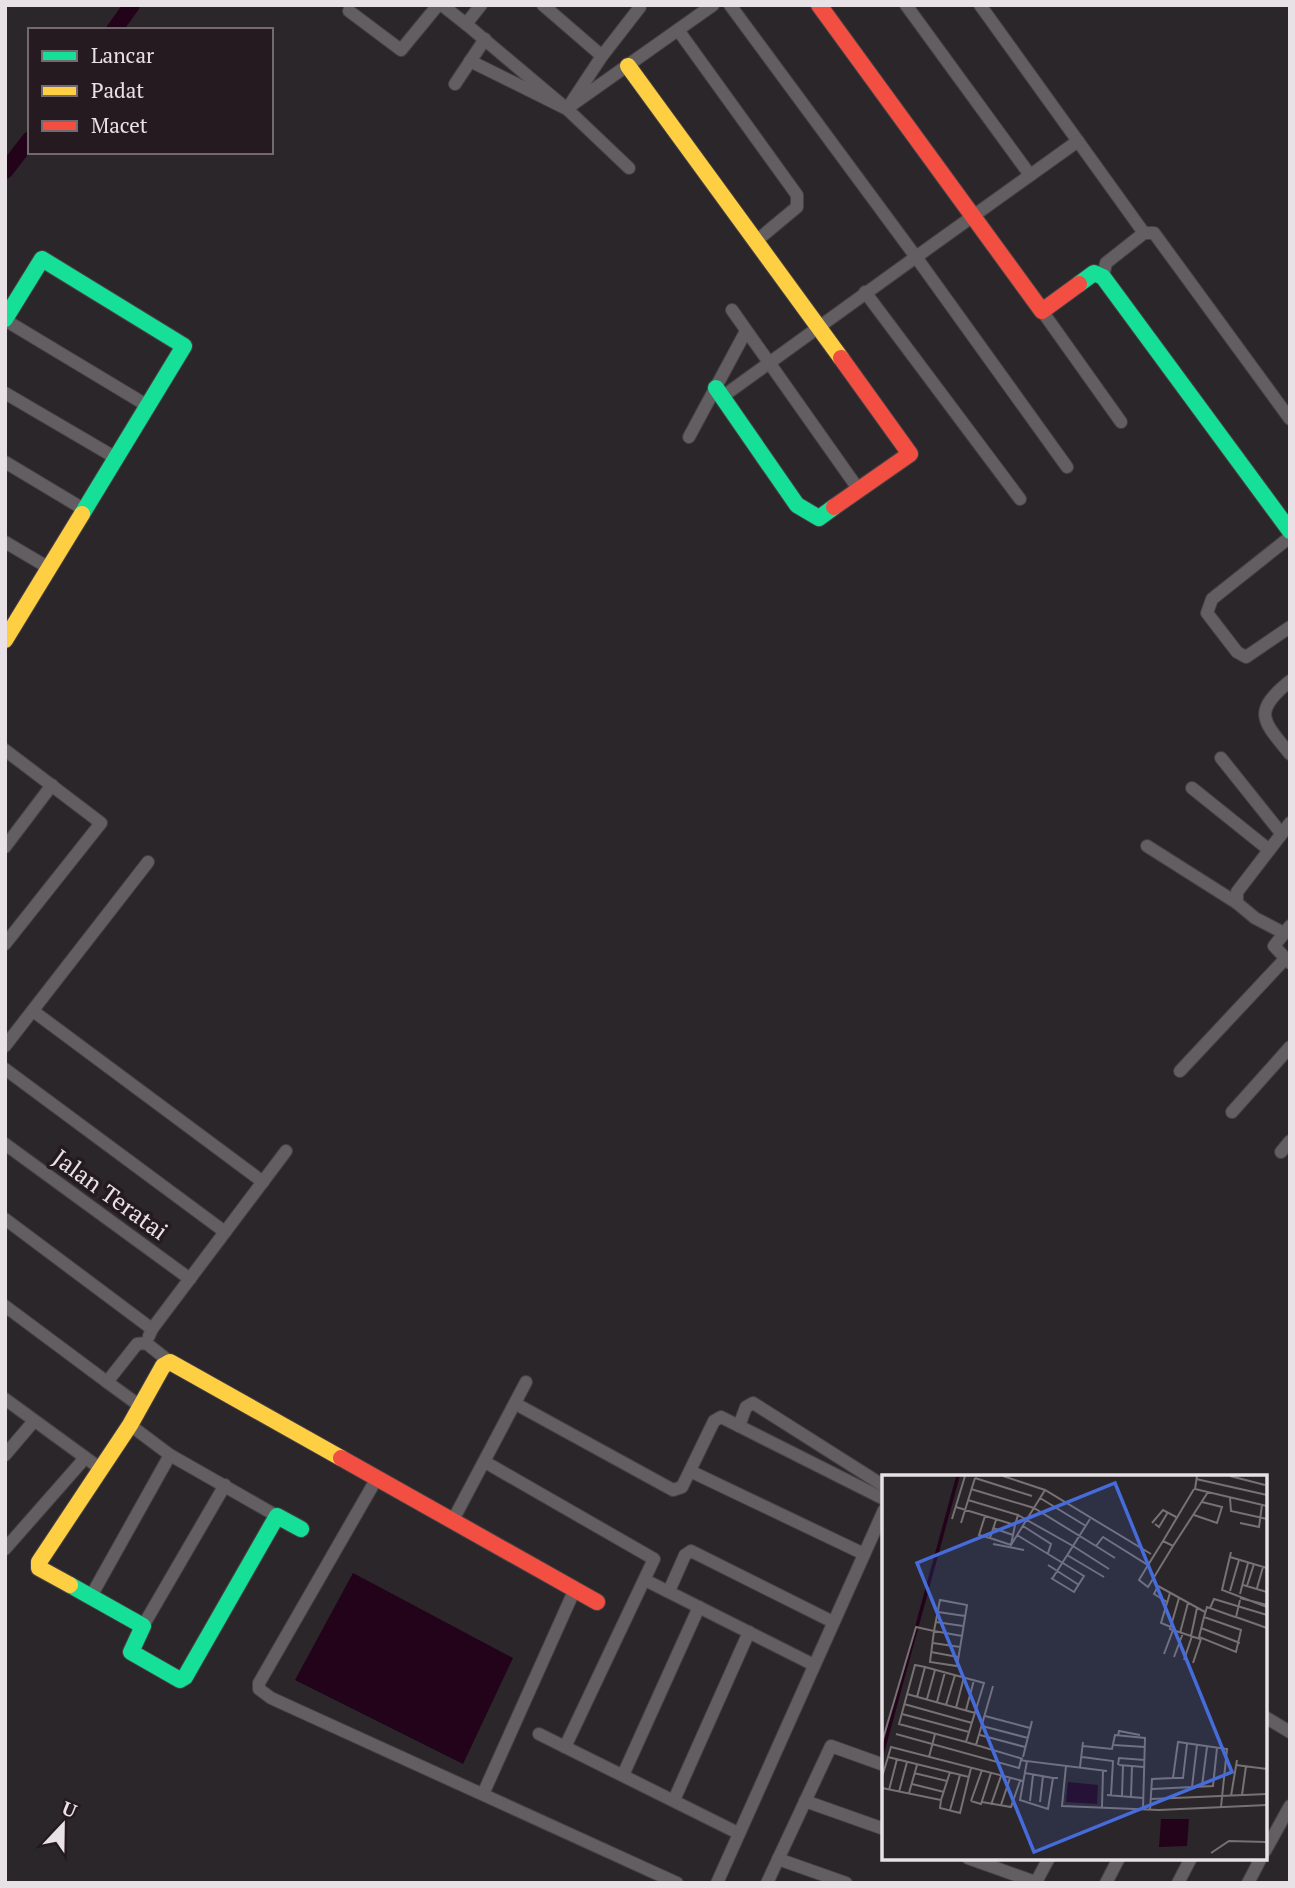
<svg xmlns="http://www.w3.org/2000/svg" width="1295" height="1888" viewBox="0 0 1295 1888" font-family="'PT Serif',serif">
<rect width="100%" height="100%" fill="#2b2629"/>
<path fill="#23031a" d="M353,1573L513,1658L463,1764L295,1680Z"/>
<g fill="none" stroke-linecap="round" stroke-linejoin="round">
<g stroke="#23031a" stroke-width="16">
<path d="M114,30L132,5"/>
<path d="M5,171L30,139"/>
</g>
<defs>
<g id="street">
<path d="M442,5L466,24L481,5"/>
<path d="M543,5L602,56"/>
<path d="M906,5L1030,175"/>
<path d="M980,5L1144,233H1154L1290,419"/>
<path d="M349,11L401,50L438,5"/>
<path d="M466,24L567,109L602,56L640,7"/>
<path d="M678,30L797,195V207L755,242"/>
<path d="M470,61L567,109L629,168"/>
<path d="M455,84L485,39"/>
<path d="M573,104L713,5"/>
<path d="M1103,277L1106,263L1144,233"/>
<path d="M865,292L1020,499"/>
<path d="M732,310L859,490"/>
<path d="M1042,311L1121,422"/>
<path d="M5,320L148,406"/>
<path d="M5,393L116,458"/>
<path d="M722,397L916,257L730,5"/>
<path d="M689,437L746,331"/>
<path d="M5,462L85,510"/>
<path d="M1067,467L916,257L1078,141"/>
<path d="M1290,537L1212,599L1207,613L1237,652L1246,657L1290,627"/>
<path d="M5,542L49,568"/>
<path d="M1290,681C1252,712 1262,720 1290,754"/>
<path d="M5,750L101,823L5,944"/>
<path d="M1221,758L1281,833"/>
<path d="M1192,788L1268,849"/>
<path d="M1147,846L1237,903"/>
<path d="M5,847L52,785"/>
<path d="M1290,926L1274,946L1290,963"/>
<path d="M1284,933L1255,918L1237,903V892L1290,823"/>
<path d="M33,1011L263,1182"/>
<path d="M5,1046L148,862"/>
<path d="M5,1069L225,1232"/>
<path d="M1180,1071L1285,959"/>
<path d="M1232,1112L1290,1047"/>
<path d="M5,1144L190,1279"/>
<path d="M1281,1152L1290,1141"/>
<path d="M5,1219L152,1329L149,1336"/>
<path d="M5,1306L107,1382L137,1344L146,1343L170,1362"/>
<path d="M152,1329L286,1151"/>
<path d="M107,1382L140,1406"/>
<path d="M5,1399L101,1469"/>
<path d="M516,1404L673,1490L682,1487L714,1421L721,1417L884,1499"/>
<path d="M130,1425L170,1455L277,1516"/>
<path d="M739,1426L746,1407L753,1403L884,1486"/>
<path d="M5,1455L34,1421"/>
<path d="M485,1462L654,1559L565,1747"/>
<path d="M690,1471L864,1554"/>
<path d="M377,1478L259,1683V1689L271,1698L677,1883"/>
<path d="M453,1520L526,1382"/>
<path d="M5,1549L85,1458"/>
<path d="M645,1580L814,1665"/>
<path d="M669,1591L685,1555L691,1551L833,1622"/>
<path d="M90,1598L170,1455"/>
<path d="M143,1626L225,1485"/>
<path d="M1265,1717L1290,1732"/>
<path d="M539,1734L738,1833"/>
<path d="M623,1775L699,1607"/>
<path d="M483,1794L575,1589"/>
<path d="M674,1800L749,1632"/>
<path d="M805,1801L884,1829"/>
<path d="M1265,1851L1290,1806"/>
<path d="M968,1858L1038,1883"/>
<path d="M778,1859L846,1883"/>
<path d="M1036,1882L1049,1858"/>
<path d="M717,1883L884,1510"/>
<path d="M767,1883L831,1746L884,1765"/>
<path d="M1106,1883L1119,1858"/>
<path d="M1178,1883L1191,1858"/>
<path d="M1248,1883L1261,1858"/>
</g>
<g id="fast">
<path d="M1079,284L1094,273L1103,277L1290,531"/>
<path d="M5,319L42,259L184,346L82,514"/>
<path d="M716,388L797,505L819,518L834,507"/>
<path d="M70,1585L143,1626L131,1652L180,1680L185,1677L277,1516L301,1529"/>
</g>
<g id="slow">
<path d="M628,66L841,358"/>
<path d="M5,640L82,514"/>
<path d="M70,1585L39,1568V1562L130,1425L163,1366L170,1362L341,1458"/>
</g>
<g id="jam">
<path d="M819,5L1042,311L1079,284"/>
<path d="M834,507L910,454L841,358"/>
<path d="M341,1458L597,1602"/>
</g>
</defs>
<use href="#street" stroke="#464144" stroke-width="14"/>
<use href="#fast" stroke="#464144" stroke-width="18"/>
<use href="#slow" stroke="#464144" stroke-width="18"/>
<use href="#jam" stroke="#464144" stroke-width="18"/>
<use href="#street" stroke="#635e61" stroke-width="12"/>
<use href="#fast" stroke="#16e098" stroke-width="16"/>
<use href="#slow" stroke="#ffcf43" stroke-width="16"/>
<use href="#jam" stroke="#f24e42" stroke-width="16"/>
</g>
<g text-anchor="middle" stroke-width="7" stroke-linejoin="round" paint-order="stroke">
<g font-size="24" fill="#e8e1e5" stroke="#241a20">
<text transform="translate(110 1195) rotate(36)" y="8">Jalan Teratai</text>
</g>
</g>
<g transform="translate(882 1475)">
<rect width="385" height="385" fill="#2b2629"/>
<path d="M186,307L216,310L215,329L184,327ZM279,344H307L305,371L277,372Z" fill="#23031a"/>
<path fill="none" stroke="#23031a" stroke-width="3.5" d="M0,279L76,1"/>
<path fill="none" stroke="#777174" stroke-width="2" d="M121,1L163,15L269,79M315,1L313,14L385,31M348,1L383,10M93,3L150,21M314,4L385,20M89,14L152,33L214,71L221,62L266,90L281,66M312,14L281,66L291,71L326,17M158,23L204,51M348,23L349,36L385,44M74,32L133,50L136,40L86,25M136,40L191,71L170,104M312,40L335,48L340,32L320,27M103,41L97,60L108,63L114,45M70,44L83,1M208,44L191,71L227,94M79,48L93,3M270,48L281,35L296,43M358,48L377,52L380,30M273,49L277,52L286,37M141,51L169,69L166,78M111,53L131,60M135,60L202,101L192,117L169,103M108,63L129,70L133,50M111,69L142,75M129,70L163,15M214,71L233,83M349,77L340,115L385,132M185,80L222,102M348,82L385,93M166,90L197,110M266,90L257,105L266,112L291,71M361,110L385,117M365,111L372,89M375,113L381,92M348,116L357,85M288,118L279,148L289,152M358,119L366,88M297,123L288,154L318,164M358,123L385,130M358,125L354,142L385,153M285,127L272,119L276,111L323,137M328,133L332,124L385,140M56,137L83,141M322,142L359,155L354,177L317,162L322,142L325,132L353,142M54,147L81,151M319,153L358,168M298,158L306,128M309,161L315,133M51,168L78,172M49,177L76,182M282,179L291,155M292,182L301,158M302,185L310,161M311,188L319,164M25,219L93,238M35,222L43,192L102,208L84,267L17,249L33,190L43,192M45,224L53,195M55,227L63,197M22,229L90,248M64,230L73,200M74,233L82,202M84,235L92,205M20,239L87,257M103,241L148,253M100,251L146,263M14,259L137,293L139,285L144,286M98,260L143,272M236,261L237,256L258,260M0,267L34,152L52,156L48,187L75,191L80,161L85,130L58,125L52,156L80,161M84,267L141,284M94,270L111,211M232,270L263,272M201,271L230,274L233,260L263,263L261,334M6,282L87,302M47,282L53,259M141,282L150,246M200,282L231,286L229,320M236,290L237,283L263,285M237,290L262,292M354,290L385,294M184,291L180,331L277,335L385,330M198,292L201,267M32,298L65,306M143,298L171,303M0,302L9,272L141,306M176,303H171L166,334L138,325L145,286L225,296M291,303H301L305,269M30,309L62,317M320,311L325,272M310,312L315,270M0,313L59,325L58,333L78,338L89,293M270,314L331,311L335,273M7,315L15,284M17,317L25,287M27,318L35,290M225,320L261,323M360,320L364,291M240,321L241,291M249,321L250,291M349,321L355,285M269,324L385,319M59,325L68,297M89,326L99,329L109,298M89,326L100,295M148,326L151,300M100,327L129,332L138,306M158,327L161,301M109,330L119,301M119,330L128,303M220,332L221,296M68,335L78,300M268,335L270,304L291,303L296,267L345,274L339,332M329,378L347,366L385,367"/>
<path fill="#466bdb" fill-opacity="0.15" stroke="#466bdb" stroke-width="3.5" d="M233,8L350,297L152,377L35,88Z"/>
<rect width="385" height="385" fill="none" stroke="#e8e1e5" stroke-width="3.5"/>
</g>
<rect width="1295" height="1888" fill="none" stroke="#e8e1e5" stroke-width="14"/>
<rect x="28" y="28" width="245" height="126" fill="#241a20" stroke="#726a6f" stroke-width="2"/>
<rect x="42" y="51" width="35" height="10" fill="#16e098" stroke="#726a6f" stroke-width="2"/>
<text x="91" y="63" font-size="21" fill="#e8e1e5">Lancar</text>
<rect x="42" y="86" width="35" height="10" fill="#ffcf43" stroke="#726a6f" stroke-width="2"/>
<text x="91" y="98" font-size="21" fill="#e8e1e5">Padat</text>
<rect x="42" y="121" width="35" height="10" fill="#f24e42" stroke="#726a6f" stroke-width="2"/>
<text x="91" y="133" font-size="21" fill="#e8e1e5">Macet</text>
<g transform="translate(63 1825) rotate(22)" stroke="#241a20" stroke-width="5" paint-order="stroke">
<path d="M0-5L12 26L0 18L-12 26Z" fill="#e8e1e5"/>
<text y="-10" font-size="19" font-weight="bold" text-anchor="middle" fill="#e8e1e5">U</text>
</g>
</svg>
